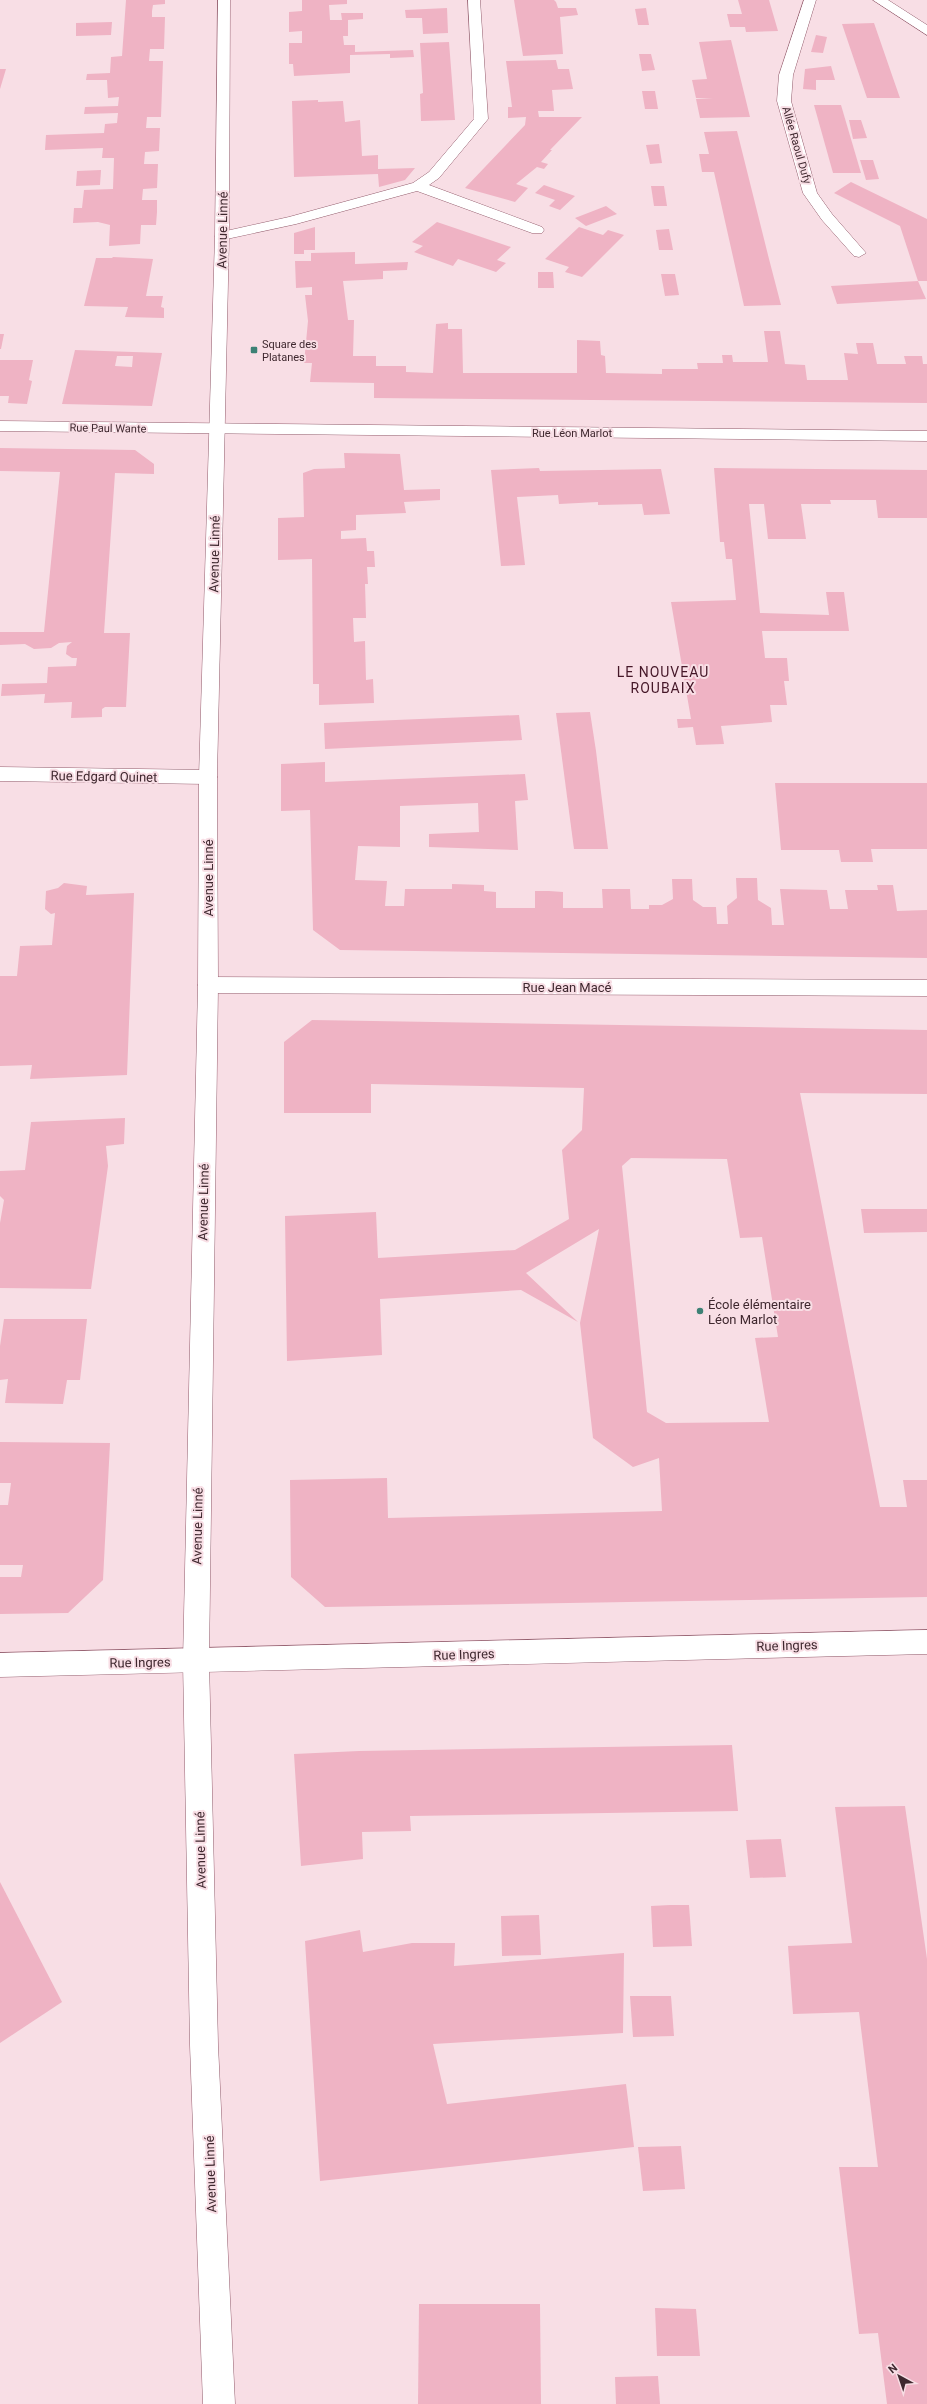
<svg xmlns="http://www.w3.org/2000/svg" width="927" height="2404" viewBox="0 0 927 2404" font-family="Roboto,sans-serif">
<rect width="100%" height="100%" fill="#f8dee5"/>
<g fill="#efb3c4" fill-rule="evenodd">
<path d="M126,0H165V4L153,5L152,11V17H165L164,49H150L149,61H163L161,117H147L146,128H160L159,151L145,152L144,164H158L157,188L143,189L142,200H157V212L156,225H141L140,244L109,246L110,225L98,222L73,223L74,208H82L84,190L113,189L114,158H102L103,148L45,150L46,135L104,133L105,124L117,123L118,113L84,114L85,107L118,106L119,97L108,98L107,80H86L87,74L110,73L111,57L122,56Z"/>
<path d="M302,0H347V4L329,5L330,20H342L341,13H363V19L348,20V36H343L344,45H355V52L413,50L414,57L390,58V54L350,55V73L294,76L293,64H289V43H302V31L289,32V12L302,11Z"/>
<path d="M514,0H554L556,2L558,8H576L578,15L560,17L563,54L523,56Z"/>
<path d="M738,0H769L778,31L746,32L745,27H730L727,14H742Z"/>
<path d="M447,8L448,33L423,34L422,18H406L405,10Z"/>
<path d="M646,8L649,25H638L635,9Z"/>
<path d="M112,22L111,35L76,36V23Z"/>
<path d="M874,23L893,78L900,98H867L842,24Z"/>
<path d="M816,35L827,37L823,53L811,52Z"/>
<path d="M731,40L750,117L700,118L696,99H713L696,98L692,80L707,79L699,42Z"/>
<path d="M449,42L455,120L421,121L420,94L423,93L420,43Z"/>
<path d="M639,54H651L655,70L642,71Z"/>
<path d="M556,60L558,69H569L573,89L552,90L554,111H538L539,117H582L550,150H552L541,162L548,164L544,169L537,167L516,184L528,188L515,202L465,188L525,125L526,117L508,118V107H512L506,61Z"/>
<path d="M831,66L835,80H816V90L803,89L805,69Z"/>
<path d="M0,69H6L0,89Z"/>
<path d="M642,91H655L658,109H645Z"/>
<path d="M318,100V102L343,101L345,122L360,120L362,156L378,155V169L415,168L405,180L379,187L378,174L294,177L292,101Z"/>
<path d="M814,105H841L861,173H833Z"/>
<path d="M849,120H861L867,138L853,139Z"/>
<path d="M737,131L769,259L781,305L744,306L714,172H702L699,154H709L704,132Z"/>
<path d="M659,144L662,163L650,164L646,145Z"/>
<path d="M860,160H873L879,179L866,180Z"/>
<path d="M101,170L100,185L76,186L77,171Z"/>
<path d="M851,182L927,219V281H918L900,226L834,193Z"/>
<path d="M544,185L575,196L560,210L549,206L555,200L535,193Z"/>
<path d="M651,186H664L667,206H654Z"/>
<path d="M606,206L617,214L586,226L575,218Z"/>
<path d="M437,222L511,247L497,260L506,263L496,272L458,259L453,266L414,252L423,246L412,242Z"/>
<path d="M315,227V250H304V254H294V233Z"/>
<path d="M579,227L603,235L608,230L624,235L582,277L565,272L569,267L545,259Z"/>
<path d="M669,229L673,250H659L656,230Z"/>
<path d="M355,252V264L408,262L407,270L383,271V279L343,281L348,320H354L353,356H376V366H406V372L433,373L436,324L448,323V329H462L463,373H577V340L600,341L601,355L605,356L606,373L662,374V369H698L697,363H723L722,355H732L733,362H768L764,331H780L785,364L805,365L807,380H848L844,353L858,354L856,343H873L877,364H906L904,356H922L923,364H927V403L374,398V383L310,382L312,363H304L308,321L305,295H312V287L296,288L295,261H311V253Z"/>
<path d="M113,257L153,259L146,296H163L161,307L164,308V318L125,317L128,307L84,306L96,258H112Z"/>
<path d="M538,272H553L554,288H538Z"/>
<path d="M661,274H675L679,295L665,296Z"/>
<path d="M918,281L926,299L837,304L831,286Z"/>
<path d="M0,334H4L1,349H0Z"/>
<path d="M75,350L162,353L152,406L62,404ZM117,356H133L132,367L115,366Z"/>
<path d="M0,360H33L29,380L32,381L27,404L8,403L9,396H0Z"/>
<path d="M0,448L135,450L154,464V474L115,473L104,633H130L126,707H105L102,709V717L71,718L72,702L44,703L45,694L1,696L2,684L47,683L48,667L76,666L77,658H72L66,654L67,646L72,642L59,643L51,648L34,649L25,644L0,645V632H44L60,472L0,471Z"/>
<path d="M344,453L400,454L404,490L440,489V500L404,502L406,513L356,515V530L341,531V539L366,538L367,551H374L375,567H367L368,584H365L366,618H353L354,642L365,641L366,680L373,679L374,703L319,705V684H313L312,559L278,560V518L304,517L303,473L314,469L345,468Z"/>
<path d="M539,468L540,471L661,469L670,514L644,515L642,504L598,505V502L559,504L558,495L517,497L525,565L501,566L491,470Z"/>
<path d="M714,468L927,470V518H878L876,500H830L831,504H801L806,539H768L764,504H749L760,613L829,615L826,592H844L849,631H762L765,658H787L789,681H784L787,705H770L772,722L721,726L724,744L696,745L693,727L678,728L677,719H691L671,602L736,600L732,559H726L724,542H720Z"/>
<path d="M590,712L596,751L608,849H574L570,819L556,713Z"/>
<path d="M519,715L522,740L325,749L324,723Z"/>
<path d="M325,762V782L525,774L528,800L515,801L518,850L429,847V834L479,832L478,803L400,806V847L358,846L355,880L387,881L385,906H404L405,889H452V884L484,885V891L496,892V908H535V891H549L563,892V908H603L602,889H630L631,909H649V905H662L673,899L672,879H692L693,900L703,907H716L717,924H728L727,906L737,898L736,878H757L758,900L771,908L772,925H784L780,889L827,890L830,909H848L845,890H878L877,885H893L897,911L927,910V958L340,950L313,930L310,810L281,811V764Z"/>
<path d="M775,783H927V849H871L873,862H841L839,850H781Z"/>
<path d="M64,883L87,886L86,895L134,893L127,1075L30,1079L32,1065L0,1066V976H17L20,946L52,945L55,913L51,914L45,909L46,891L58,888Z"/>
<path d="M312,1020L927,1030V1094L800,1093L880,1507H907L903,1480H927V1597L325,1607L291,1577L290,1480L387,1478L388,1518L662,1511L659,1458L633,1467L593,1438L580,1323L599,1229L526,1273L578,1322L521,1290L380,1299L382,1355L287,1361L285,1216L376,1212L378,1258L515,1250L569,1219L562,1150L582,1130L584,1088L371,1084V1113H284V1042ZM631,1158L727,1159L740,1238L762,1237L778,1337L755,1338L769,1422L666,1423L647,1412L622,1166Z"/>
<path d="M125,1118L124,1144L106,1146L108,1166L91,1289L0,1288V1223L4,1200L0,1196V1171L25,1170L31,1122Z"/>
<path d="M861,1209H927V1232L864,1233Z"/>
<path d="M4,1319H87L80,1380H67L63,1404L5,1403L8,1379L0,1380V1346Z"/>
<path d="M0,1442L110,1443L103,1580L68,1613L0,1614V1577H21L23,1565H0V1505H8L11,1483H0Z"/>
<path d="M732,1745L738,1811L410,1816L411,1831L362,1832L363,1859L301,1866L294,1754L359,1751Z"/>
<path d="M905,1806L927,1959V2404H887L878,2333L859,2334L839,2167H878L859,2012L793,2014L788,1946L852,1943L835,1807Z"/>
<path d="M781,1839L786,1877L750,1878L746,1840Z"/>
<path d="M0,1882L62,2002L0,2043Z"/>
<path d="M670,1905H689L692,1946L653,1947L651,1906Z"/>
<path d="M539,1915L541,1955L502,1956L501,1916Z"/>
<path d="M360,1930L363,1952L412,1943H455L454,1966L624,1953L623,2033L433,2044L447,2104L626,2084L634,2147L320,2181L305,1941Z"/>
<path d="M630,1996H671L674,2036L633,2037Z"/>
<path d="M681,2146L685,2189L643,2191L638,2147Z"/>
<path d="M419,2304H540L541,2404H418Z"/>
<path d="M655,2308L696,2309L700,2356H657Z"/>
<path d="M658,2376L660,2404H616L615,2377Z"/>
</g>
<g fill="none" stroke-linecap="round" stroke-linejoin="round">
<defs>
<g id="street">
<path d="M468,0H480L488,119L439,178L429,185L542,227L544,230L542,233H532L417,191L296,224L222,240L217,239L215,236L217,233L289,217L413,183L429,172L474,119Z"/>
<path d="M804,0H816L793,75L791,101L817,193L832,214L866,253L859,257L854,256L822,220L803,193L777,101L779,75Z"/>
<path d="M873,0H888L927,25V35Z"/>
<path d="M0,421L927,431V441L0,431Z"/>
<path d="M0,767L208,770L215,772L217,777L215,782L208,784L0,781Z"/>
<path d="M208,977L927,980V996L208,993L201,991L198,985L201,979Z"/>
<path d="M927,1630V1654L0,1677V1653Z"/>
</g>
<path id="secondary" d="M218,0H230L229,236L217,777L218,985L209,1661L218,2045L235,2404H203L190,2045L183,1661L198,985L199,777L215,236Z"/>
</defs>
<use href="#street" stroke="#935d6d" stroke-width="1"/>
<use href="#secondary" stroke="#935d6d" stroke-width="1"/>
<use href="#street" fill="#fff" fill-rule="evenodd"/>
<use href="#secondary" fill="#fff" fill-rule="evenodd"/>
</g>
<g fill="#3d8175" stroke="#f8dee5" stroke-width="1.5">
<rect x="250" y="346" width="8" height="8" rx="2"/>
<circle cx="700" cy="1311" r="4"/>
</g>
<g text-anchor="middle" stroke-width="4" stroke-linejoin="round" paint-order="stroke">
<g font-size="11" fill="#3f282f" stroke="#f8dee5">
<text transform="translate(797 145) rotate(74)" y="4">Allée Raoul Dufy</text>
<text transform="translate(108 428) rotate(1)" y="4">Rue Paul Wante</text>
<text x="572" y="437">Rue Léon Marlot</text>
</g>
<g font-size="11" fill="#3f282f" stroke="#f8dee5" text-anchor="start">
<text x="262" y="348">Square des<tspan x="262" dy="13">Platanes</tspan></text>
</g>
<g font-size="13" fill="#3f282f" stroke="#f8dee5">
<text transform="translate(222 230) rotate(-89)" y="5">Avenue Linné</text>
<text transform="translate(214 554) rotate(-89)" y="5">Avenue Linné</text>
<text transform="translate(104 776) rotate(1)" y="5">Rue Edgard Quinet</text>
<text transform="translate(208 878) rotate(-90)" y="5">Avenue Linné</text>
<text x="567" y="992">Rue Jean Macé</text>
<text transform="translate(203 1202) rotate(-89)" y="5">Avenue Linné</text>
<text transform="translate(197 1526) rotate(-89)" y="5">Avenue Linné</text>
<text transform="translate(787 1645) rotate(-2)" y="5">Rue Ingres</text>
<text transform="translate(464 1654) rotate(-2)" y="5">Rue Ingres</text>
<text transform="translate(140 1662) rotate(-1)" y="5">Rue Ingres</text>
<text transform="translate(200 1850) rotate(-91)" y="5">Avenue Linné</text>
<text transform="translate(210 2174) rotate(-92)" y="5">Avenue Linné</text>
</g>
<g font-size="13" fill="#3f282f" stroke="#f8dee5" text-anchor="start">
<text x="708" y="1309">École élémentaire<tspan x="708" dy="15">Léon Marlot</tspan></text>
</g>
<g font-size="14" letter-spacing="1" fill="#451728" stroke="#f8dee5">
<text x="663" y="677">LE NOUVEAU<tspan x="663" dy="16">ROUBAIX</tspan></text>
</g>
</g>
<g transform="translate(899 2376) rotate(320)" stroke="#f8dee5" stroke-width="3" paint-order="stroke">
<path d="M0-3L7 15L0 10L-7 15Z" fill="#3f282f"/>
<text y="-6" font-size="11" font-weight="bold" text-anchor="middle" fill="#3f282f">N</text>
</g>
</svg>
